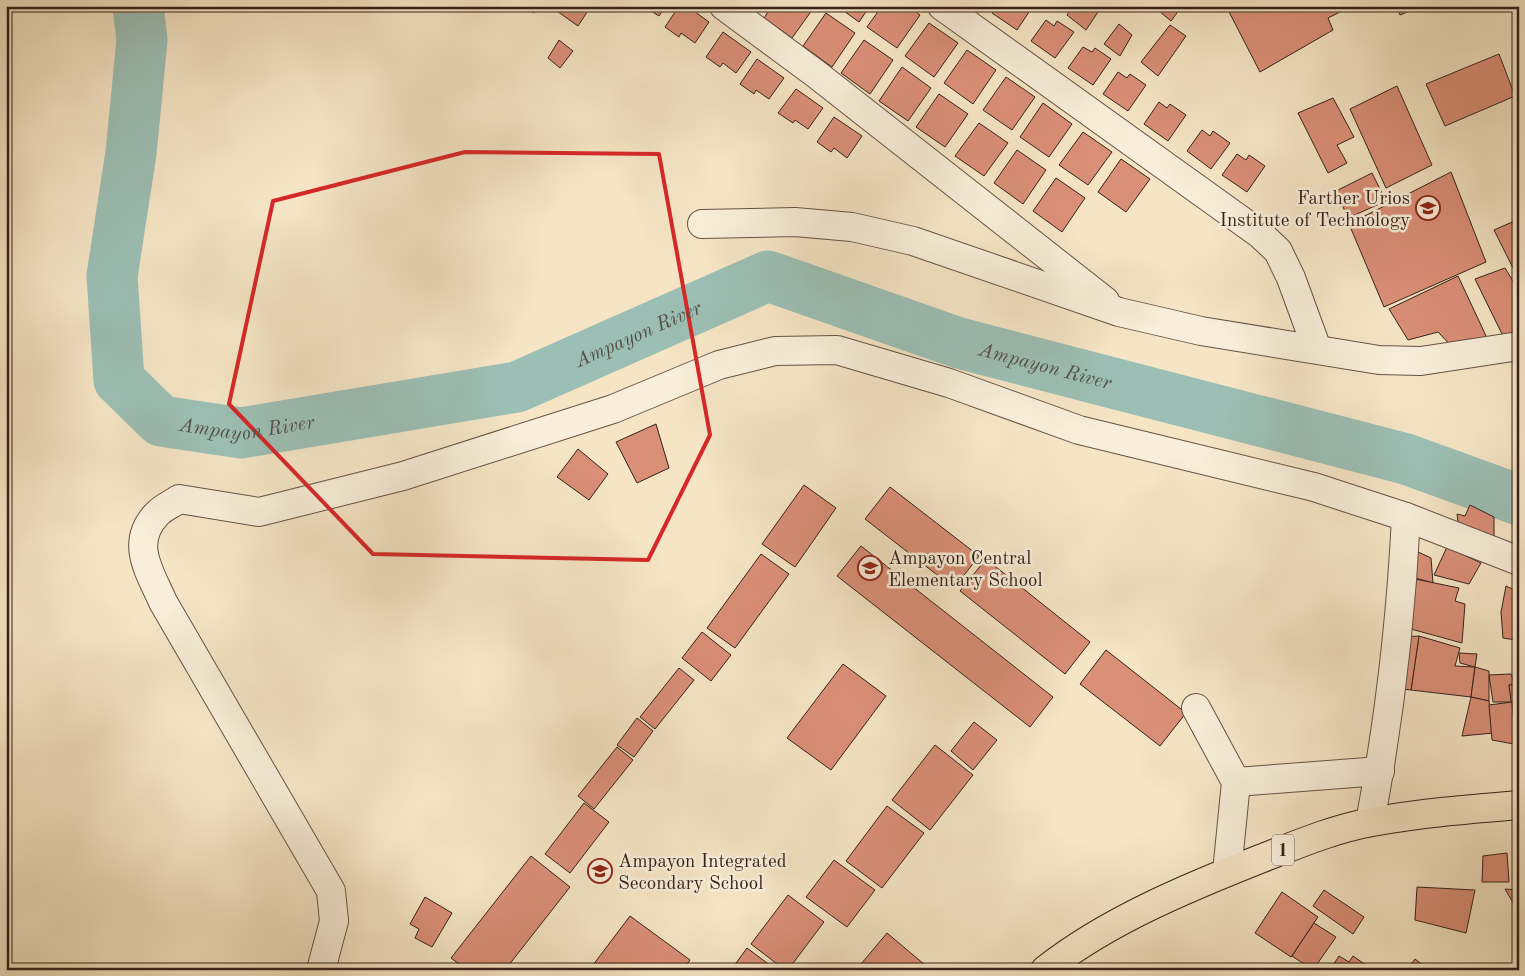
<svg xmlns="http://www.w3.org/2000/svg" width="1525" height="976" viewBox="0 0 1525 976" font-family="'Old Standard TT',serif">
<rect width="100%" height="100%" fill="#f5e5c5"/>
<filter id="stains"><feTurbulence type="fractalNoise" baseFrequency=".004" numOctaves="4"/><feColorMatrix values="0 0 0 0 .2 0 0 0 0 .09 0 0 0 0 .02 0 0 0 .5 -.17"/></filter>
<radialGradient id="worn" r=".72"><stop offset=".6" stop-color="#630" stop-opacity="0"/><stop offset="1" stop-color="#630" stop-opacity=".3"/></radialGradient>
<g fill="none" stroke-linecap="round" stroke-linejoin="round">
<path stroke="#9cbfb5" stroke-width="51" id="s1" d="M138,6L142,40L131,153L112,276L119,380L161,421L241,433L517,387L768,276L959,343L1406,459L1519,500"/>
</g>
<g fill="#da8f77" stroke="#352119">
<path d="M525,6H539L534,13Z"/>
<path d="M557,6H591L578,26L554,9Z"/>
<path d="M636,6H666L659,16L646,8L644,11Z"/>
<path d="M679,6H687L709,22L695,43L681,33L679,37L665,27Z"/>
<path d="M772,6H815L792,38L764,18Z"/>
<path d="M837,6H870L859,22Z"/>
<path d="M882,6H908L920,15L897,48L867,27Z"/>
<path d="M997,6H1033L1017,30L992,13Z"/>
<path d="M1073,6H1102L1086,30L1067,15Z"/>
<path d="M1153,6H1182L1171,21Z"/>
<path d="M1226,6H1352L1328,18L1333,30L1260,72Z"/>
<path d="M1396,6H1422L1400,15Z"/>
<path d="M826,13L855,33L832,67L803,46Z"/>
<path d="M1046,20L1054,26L1057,21L1074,32L1055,58L1031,41Z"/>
<path d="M929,23L958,43L934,77L905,56Z"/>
<path d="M1119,24L1132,35L1120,56L1104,44Z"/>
<path d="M1170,25L1186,36L1158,76L1141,62Z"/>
<path d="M723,32L751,52L736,73L723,63L720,67L706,57Z"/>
<path d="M559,40L573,51L560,68L548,58Z"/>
<path d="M864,40L893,60L870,94L841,73Z"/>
<path d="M1083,47L1092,52L1095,48L1111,59L1093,85L1068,68Z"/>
<path d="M967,50L996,70L973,104L944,83Z"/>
<path d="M1499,54L1515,96L1445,126L1426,84Z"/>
<path d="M757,59L784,78L769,99L756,90L754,94L740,84Z"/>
<path d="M902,67L931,88L908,121L879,101Z"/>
<path d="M1118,72L1127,78L1130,74L1146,85L1128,111L1103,94Z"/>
<path d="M1006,77L1035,97L1012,130L983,110Z"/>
<path d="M1397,86L1432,165L1386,188L1350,109Z"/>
<path d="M796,89L823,108L808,129L795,120L793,123L778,113Z"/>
<path d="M939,94L968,114L945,147L916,127Z"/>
<path d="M1333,98L1354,137L1337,145L1347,163L1328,173L1298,113Z"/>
<path d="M1159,102L1167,108L1170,104L1186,115L1168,141L1144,124Z"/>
<path d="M1043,103L1072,124L1049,157L1020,137Z"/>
<path d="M834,117L862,136L847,158L834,148L831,152L817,142Z"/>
<path d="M979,123L1008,143L984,176L955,156Z"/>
<path d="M1202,130L1210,136L1213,131L1230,143L1211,169L1187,151Z"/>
<path d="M1083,132L1112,152L1088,185L1059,165Z"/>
<path d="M1017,150L1046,170L1023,204L994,183Z"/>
<path d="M1237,154L1246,160L1249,155L1265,166L1247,192L1222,175Z"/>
<path d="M1121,159L1150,179L1126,212L1098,192Z"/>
<path d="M1451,172L1486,262L1384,307L1349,224Z"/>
<path d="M1372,173L1386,201L1348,218L1336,191Z"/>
<path d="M1056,178L1085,198L1062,232L1033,211Z"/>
<path d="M1519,219V280L1494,230Z"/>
<path d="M1505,268L1519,291V332L1504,338L1475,279Z"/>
<path d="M1458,276L1487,338L1460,355L1438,332L1408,340L1389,309Z"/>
<path d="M656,424L669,468L637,483L616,442Z"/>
<path d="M578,449L608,474L589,500L557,477Z"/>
<path d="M804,485L836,508L795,567L762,544Z"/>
<path d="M890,487L979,556L954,588L865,519Z"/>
<path d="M1470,505L1494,517V547L1460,537L1457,514L1465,516Z"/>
<path d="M861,546L1053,697L1030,727L837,576Z"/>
<path d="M1447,547L1481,563L1469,584L1434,575Z"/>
<path d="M1416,551L1431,558L1433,583L1412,577Z"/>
<path d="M761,554L789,574L735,648L707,628Z"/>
<path d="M986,559L1090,642L1065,674L960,591Z"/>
<path d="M1415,579L1459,588L1455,601L1465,604L1462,643L1400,626Z"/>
<path d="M1506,586L1519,592V628L1516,640L1503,638L1501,612Z"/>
<path d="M702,632L731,655L711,681L682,658Z"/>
<path d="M1419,636L1460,648L1455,666L1475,667L1471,697L1411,690Z"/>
<path d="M1419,636L1411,690L1395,688L1402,637Z"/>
<path d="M1106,650L1186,713L1160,746L1080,684Z"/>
<path d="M1459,653L1477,654L1475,667L1460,663Z"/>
<path d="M843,664L886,696L831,770L787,738Z"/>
<path d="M1475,667L1489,671V701L1471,697Z"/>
<path d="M679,668L694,680L655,729L640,717Z"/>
<path d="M1511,674L1515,685H1509L1512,702H1493L1489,675Z"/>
<path d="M1509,685H1519V727L1514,725Z"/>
<path d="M1471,697L1489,701L1493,733L1462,736Z"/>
<path d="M1512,702L1514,725L1519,727V745L1492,740L1489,705Z"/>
<path d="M637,718L653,731L634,757L617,745Z"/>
<path d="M974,722L997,740L973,770L951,751Z"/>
<path d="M935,745L973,775L930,830L892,800Z"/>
<path d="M617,747L633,760L594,809L578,796Z"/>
<path d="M584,803L609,822L570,873L545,854Z"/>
<path d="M887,806L924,833L882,888L846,861Z"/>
<path d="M1507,853L1509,882H1482L1483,856Z"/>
<path d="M531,856L570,887L505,970H467L451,958Z"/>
<path d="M834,860L875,890L847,927L806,897Z"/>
<path d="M1417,887L1475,890L1466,933L1415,920Z"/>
<path d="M1505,889L1519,890V913Z"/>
<path d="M1324,890L1364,917L1353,934L1313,906Z"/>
<path d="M1282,892L1318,917L1291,957L1255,933Z"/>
<path d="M788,895L824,922L788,970H785L751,944Z"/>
<path d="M425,897L452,913L432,947L415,938L419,929L410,924Z"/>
<path d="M630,916L690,960L683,970H599L593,965Z"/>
<path d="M1314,923L1336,937L1313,970L1292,956Z"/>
<path d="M887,933L931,970H856Z"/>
<path d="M747,948L775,969V970H731Z"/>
<path d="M1339,956L1349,962L1353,956L1373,970H1330Z"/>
<path d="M1415,959L1428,969L1427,970H1407Z"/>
</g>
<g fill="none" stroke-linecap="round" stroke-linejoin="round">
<defs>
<g id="minor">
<path d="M724,6L816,74L1105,301"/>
<path d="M942,6L1260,234L1278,251L1291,278L1317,349"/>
<path d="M702,224L795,222L852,227L913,241L1119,312L1201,331L1379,360L1421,361L1519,346"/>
<path d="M1406,517L1519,561"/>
<path d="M1196,708L1236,782L1227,872"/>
<path d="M1236,782L1380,771"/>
<path d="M321,970L334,921L331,891L163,602C150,572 129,543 157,514C162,508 172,504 179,499L259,512L403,476L613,409L719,365L775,351L837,350L949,383L1079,430L1314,487L1406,517C1401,619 1389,722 1370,822"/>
</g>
<path id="highway" d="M1045,970C1107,921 1187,888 1260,859C1296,845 1333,829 1372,822C1420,813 1470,809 1519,805"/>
</defs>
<use href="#minor" stroke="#655244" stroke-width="30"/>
<use href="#highway" stroke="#352119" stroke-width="30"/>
<use href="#minor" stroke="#f8eed9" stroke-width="28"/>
<use href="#highway" stroke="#f5e5c5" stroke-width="28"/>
</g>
<path fill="none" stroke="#d62828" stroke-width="4" stroke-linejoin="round" d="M465,152L659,154L710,435L648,560L373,554L229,404L273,201Z"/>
<defs>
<symbol id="university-ring" viewBox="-11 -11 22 22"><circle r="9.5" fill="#f8eed9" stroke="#8f2418" stroke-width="1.5"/><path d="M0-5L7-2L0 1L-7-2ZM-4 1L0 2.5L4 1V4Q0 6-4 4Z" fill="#8f2418"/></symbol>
<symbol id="school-ring" viewBox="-11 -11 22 22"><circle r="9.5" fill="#f8eed9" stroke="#8f2418" stroke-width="1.5"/><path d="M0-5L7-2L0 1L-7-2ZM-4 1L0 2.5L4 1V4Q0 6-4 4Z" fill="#8f2418"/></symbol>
</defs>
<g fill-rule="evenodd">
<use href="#university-ring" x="1414" y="194" width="28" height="28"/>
<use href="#school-ring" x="856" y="554" width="28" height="28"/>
<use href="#school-ring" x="586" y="857" width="28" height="28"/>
</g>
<g text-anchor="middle" stroke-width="5" stroke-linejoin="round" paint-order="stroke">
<rect fill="#f8eed9" stroke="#705e53" stroke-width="1" x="1272" y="834.5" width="22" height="31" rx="4"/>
<g font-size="18" font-weight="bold" fill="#352119">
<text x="1283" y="856">1</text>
</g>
<g font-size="19" fill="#352119" stroke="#f8eed9" text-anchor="start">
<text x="1410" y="204" text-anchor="end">Farther Urios<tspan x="1410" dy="22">Institute of Technology</tspan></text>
<text x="888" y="564">Ampayon Central<tspan x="888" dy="22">Elementary School</tspan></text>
<text x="618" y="867">Ampayon Integrated<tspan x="618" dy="22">Secondary School</tspan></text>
</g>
<g font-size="20" font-style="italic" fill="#545048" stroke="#f8eed9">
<text dy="7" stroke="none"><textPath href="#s1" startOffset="928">Ampayon River</textPath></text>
<text dy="7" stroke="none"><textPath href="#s1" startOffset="1362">Ampayon River</textPath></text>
<text dy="7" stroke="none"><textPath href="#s1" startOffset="522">Ampayon River</textPath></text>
</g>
</g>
<rect width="1525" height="976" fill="none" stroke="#f5e5c5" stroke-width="25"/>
<rect x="8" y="8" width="1510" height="961" fill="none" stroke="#352119" stroke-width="2.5"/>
<rect x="12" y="12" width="1500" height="951" fill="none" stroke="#352119"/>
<rect width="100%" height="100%" filter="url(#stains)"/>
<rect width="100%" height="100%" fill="url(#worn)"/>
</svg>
